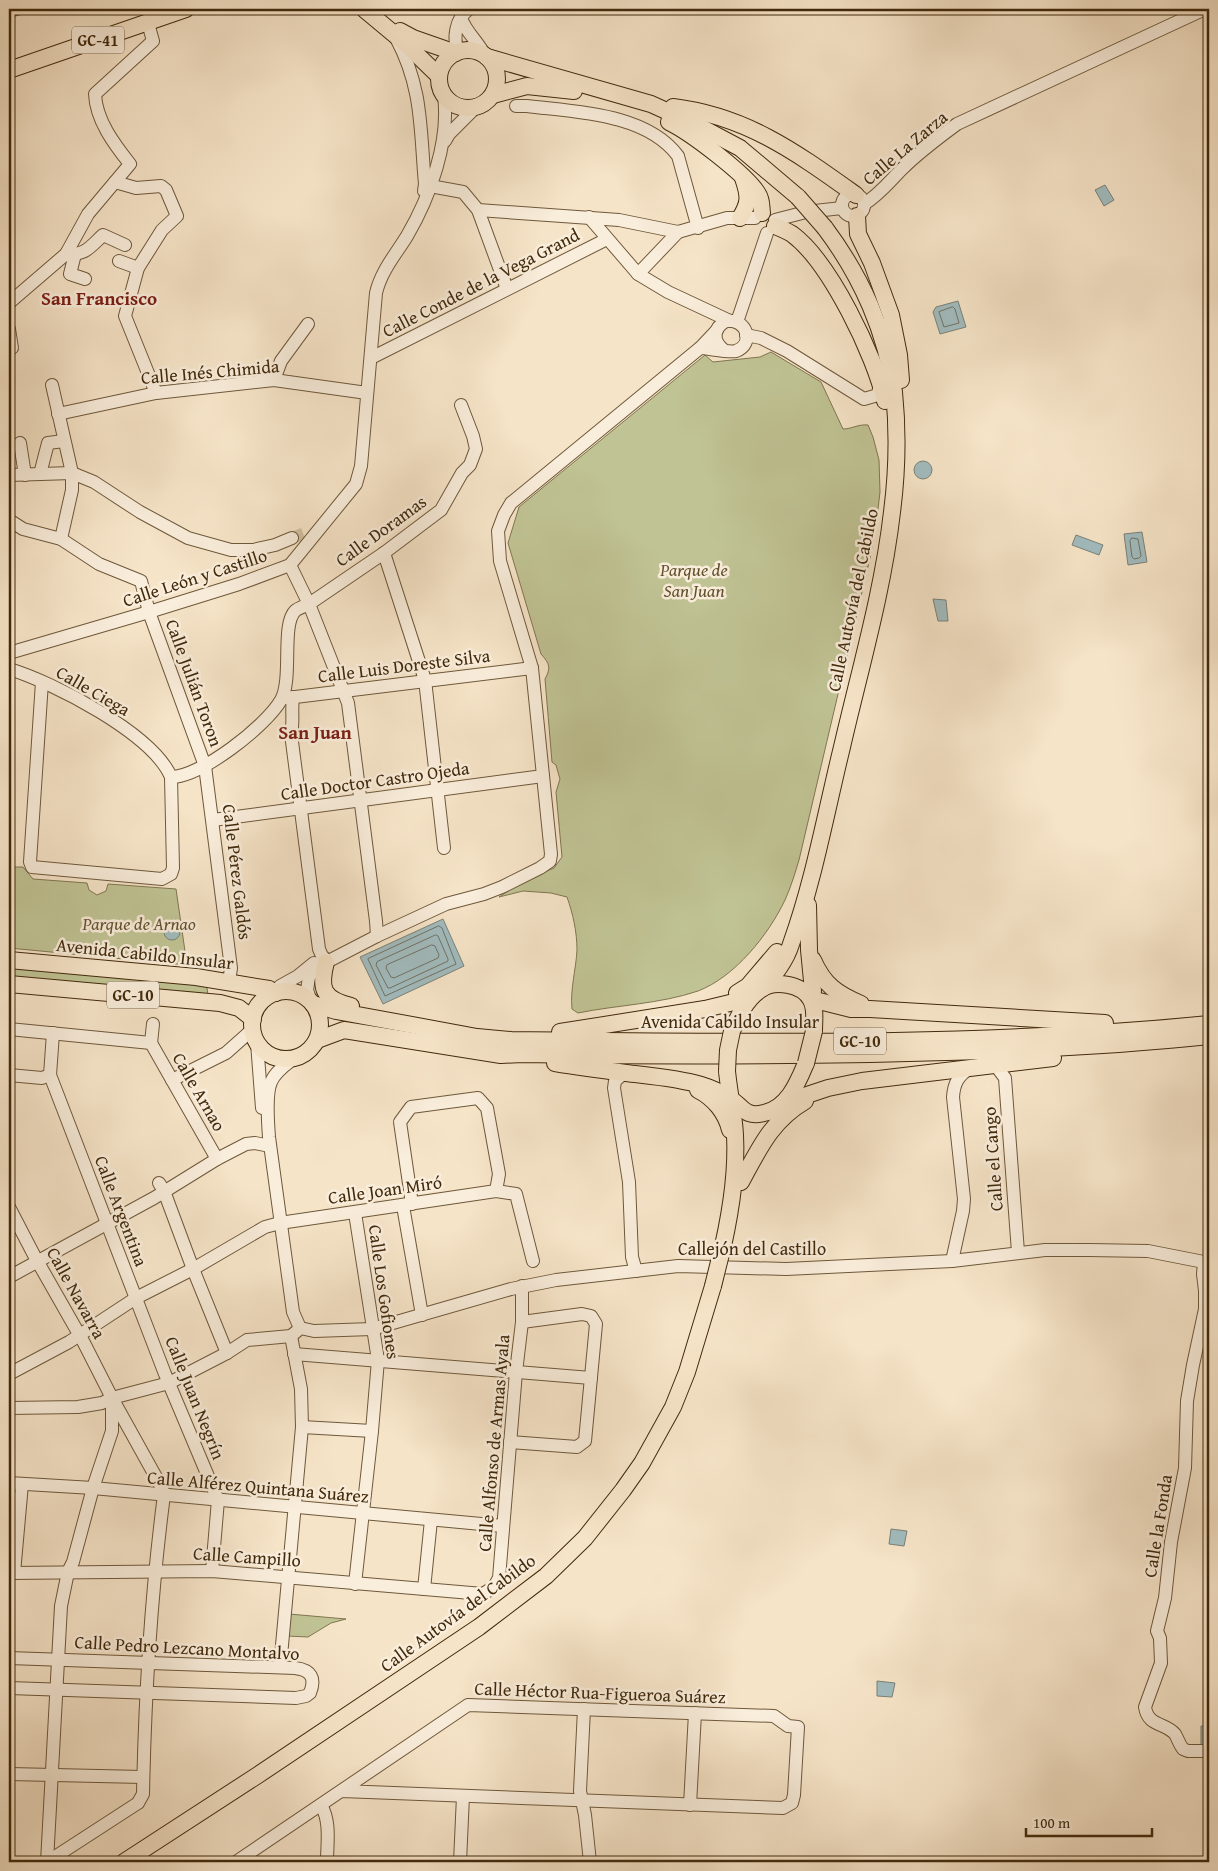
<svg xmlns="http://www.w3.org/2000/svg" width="1218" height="1871" viewBox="0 0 1218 1871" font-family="'Gentium Book Plus',serif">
<rect width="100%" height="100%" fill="#f6e4c8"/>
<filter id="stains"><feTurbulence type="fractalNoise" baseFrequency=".004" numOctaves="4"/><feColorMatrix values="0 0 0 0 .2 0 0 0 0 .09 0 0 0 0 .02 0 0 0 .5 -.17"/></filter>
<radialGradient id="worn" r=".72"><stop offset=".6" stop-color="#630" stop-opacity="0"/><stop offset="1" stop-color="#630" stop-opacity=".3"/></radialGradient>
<g fill="#c0c394" stroke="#807650">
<path d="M771,352L821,382L843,429C852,429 858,424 868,425L873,437L879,460L880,492L878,509L870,558L799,860C795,873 791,887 785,900C769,934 735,977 698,991C660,1004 617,1005 578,1013L572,1009C570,989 576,970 577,950C577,932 573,914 567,897L551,893L523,891L499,897L523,881L554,868L562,857L556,792L560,779L556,765L552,762L545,679C551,668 550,664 541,654L508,543L519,507L705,355L713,362L760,357Z"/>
<path d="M9,867H23L33,879L87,883L89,890L97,895L106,891L108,884L176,889L187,965L103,957L102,950L94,944L85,947L82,955L9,948Z"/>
<path d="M9,965L206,981L208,995L9,977Z"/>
<path d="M289,1614L346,1619L331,1623L308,1637L287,1636Z"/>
</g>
<g fill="#a1bcbf" stroke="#7b8177">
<path d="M1105,185L1114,200L1104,206L1095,190Z"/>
<path d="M958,301L966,327L940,334L933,312L936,307Z"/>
<circle cx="923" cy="470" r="9"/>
<path d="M1142,532L1147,562L1128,565L1124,534Z"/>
<path d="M1076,535L1103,545L1099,555L1072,545Z"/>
<path d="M933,599L946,600L948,621H938Z"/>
<path d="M443,919L464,966L383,1004L360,957Z"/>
<circle cx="172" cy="932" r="8"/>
<path d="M891,1529L907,1531L904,1546L889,1544Z"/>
<path d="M877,1681L895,1683L892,1697L877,1696Z"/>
<path d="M1201,1726H1209V1747L1201,1746Z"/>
</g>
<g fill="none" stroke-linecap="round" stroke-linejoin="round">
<g stroke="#717265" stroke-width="1">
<path d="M953,307L955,309L959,323L944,327L939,312Z"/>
<path d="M1132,538L1138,539L1141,556L1139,558L1134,559L1132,557L1130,541Z"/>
<path d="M439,926L442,928L456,964L385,996L368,959Z"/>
<path d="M436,935L438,936L448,959V961L390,988H388L376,965L377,962Z"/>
<path d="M432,945L435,946L439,955L438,958L394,978L391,977L386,968L387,965Z"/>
</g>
<path stroke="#7b8177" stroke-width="2.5" d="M9,17L20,14L28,9"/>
<path stroke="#d2bfa2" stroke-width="12" stroke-dasharray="12 6" stroke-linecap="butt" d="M292,538L305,533"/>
<defs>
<g id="minor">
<path d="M461,18C466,33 479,42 485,56"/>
<path d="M396,38C423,88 420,130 425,184L424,191"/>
<path d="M458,53C453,38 455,19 469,9"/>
<path d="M516,106H527C575,112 646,113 678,156L698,228"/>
<path d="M445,141L449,134L476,107"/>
<path d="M115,182L136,188L161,186L166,190L177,216L162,230L138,268L125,316L156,393"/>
<path d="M430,186L463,192L478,210L507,289"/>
<circle cx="853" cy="205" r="11"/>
<path d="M864,204C879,195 889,182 902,169C918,153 938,138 957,124L1205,9"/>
<path d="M478,210L619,220L678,232L727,218H755"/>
<path d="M589,217L638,274L668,292L730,321"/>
<path d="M775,220L806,212L842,208"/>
<path d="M66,254C86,255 89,248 103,235L125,245"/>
<path d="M66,254L74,258L70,274L85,279"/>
<path d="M119,261L138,268"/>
<path d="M638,274L678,232"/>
<path d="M9,303L66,254L88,214L130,164C114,144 96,120 95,94L153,41L148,23"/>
<path d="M737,322L767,233"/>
<path d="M9,329L12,348H9"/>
<path d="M746,335L761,338L787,351L864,399L878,395L880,381"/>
<path d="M700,348C707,348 730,353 736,351C755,344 747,318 726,321C713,328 712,341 724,350"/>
<path d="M371,358L607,239"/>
<path d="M274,380L281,361L308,324"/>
<path d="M52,385L72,473V490L61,539"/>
<path d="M58,414L156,393L274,380L367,393"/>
<path d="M20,443L25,475"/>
<path d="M40,474L48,443L64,441"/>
<path d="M9,475L72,473L94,482L140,512L188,538L231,550H253L275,545L292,538"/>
<path d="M9,520L23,529L61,539L99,564L141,581L149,612L205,766L231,968L229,982"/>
<path d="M384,553L425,680L444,848"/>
<path d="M290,565L309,604L348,703L376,921L377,936"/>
<path d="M9,653L149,612L239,584L290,565L356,484L361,466L376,293C381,271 396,254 407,236C430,197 450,141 444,96"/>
<path d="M9,669C53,682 153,734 171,777L173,868L171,874L162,879L32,867L30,862L42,682"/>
<path d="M293,697C291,710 294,721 291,734L319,949L322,956L328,961"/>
<path d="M287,698L532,668"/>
<path d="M171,777C201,777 266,726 281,700C293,679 281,625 295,611C298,608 305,606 309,604L384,553L441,510L462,473L470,465L476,449L473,436L461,405"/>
<path d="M213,820L543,776"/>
<path d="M278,993L280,986L298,976L314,963"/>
<path d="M311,1002L307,990L309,977L317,967L377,936L446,904L484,894L502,887L540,868L550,861L551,854L532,668L500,561L498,531L504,515L511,503L700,348L717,330"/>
<path d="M9,1029L151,1043"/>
<path d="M53,1033L50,1075L165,1374L218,1500L212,1571"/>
<path d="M151,1043L217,1159"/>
<path d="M151,1043L153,1024"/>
<path d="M257,1043L262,1108"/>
<path d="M293,1059C285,1065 275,1072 271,1082C266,1093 268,1124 269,1137L293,1312L300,1328"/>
<path d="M996,1066L1005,1078L1018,1252"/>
<path d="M624,1073L615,1081L614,1088L629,1182L632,1257L636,1271"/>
<path d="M9,1075L42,1078L50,1075"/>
<path d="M172,1080L226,1053L253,1029"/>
<path d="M159,1183L164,1191L193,1269L227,1353"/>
<path d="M412,1204L400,1122L411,1107L478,1098L487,1108L499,1174L496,1191"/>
<path d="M403,1206L422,1315"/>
<path d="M9,1207L35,1257L84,1343L112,1398L162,1488L164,1495C151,1594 145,1694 143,1794L138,1803L47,1862"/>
<path d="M355,1213L378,1360L372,1431L355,1584"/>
<path d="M952,1261L963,1211L964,1199L953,1097C954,1083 958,1076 970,1068"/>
<path d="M1204,1262L1203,1274L1205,1291V1309L1193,1365L1187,1401L1185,1468L1171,1542L1165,1598L1157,1631L1160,1638L1161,1663L1145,1707C1148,1727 1165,1722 1175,1734C1178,1739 1179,1744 1183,1749L1188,1751H1209"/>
<path d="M9,1277L154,1198L217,1159L246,1144L255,1143L270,1146"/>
<path d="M300,1328L314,1331L372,1329L511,1289L556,1280L678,1266L786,1269L952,1261L1045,1250H1089L1148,1251L1209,1263"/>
<path d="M294,1354L591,1378"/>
<path d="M9,1374L69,1342L136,1298L193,1269L265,1227L280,1223L496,1191L516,1194L533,1261"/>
<path d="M9,1408L78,1407L102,1403L112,1398L169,1383L227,1353L247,1340L291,1336L297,1331"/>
<path d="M302,1427L372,1431"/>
<path d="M510,1442L577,1447L585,1441L596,1324L591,1316L582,1314L522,1322"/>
<path d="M9,1483L93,1488L503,1526"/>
<path d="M9,1573L212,1571L483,1594L494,1587L499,1578L516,1372L522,1322V1286"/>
<path d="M14,1573L22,1484"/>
<path d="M424,1589L431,1520"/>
<path d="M9,1658L295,1668C311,1670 316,1678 310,1693L306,1696L296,1698L9,1688"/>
<path d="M280,1667L302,1427L301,1389L291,1336"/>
<path d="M584,1709L580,1791L585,1815L590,1862"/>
<path d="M9,1774L143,1777"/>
<path d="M321,1805C331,1822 327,1843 327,1862"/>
<path d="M690,1805L695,1713"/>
<path d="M47,1862L61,1606L68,1572L73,1562L93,1488L112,1431V1398"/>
<path d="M236,1862L468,1705L774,1716L788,1726L798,1727L794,1795L792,1803L783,1808L342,1791"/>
<path d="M460,1862L463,1796"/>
</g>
<g id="major">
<path d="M364,9L406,44L439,76"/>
<path d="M400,31L413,38L456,53"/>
<circle cx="468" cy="79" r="29"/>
<path d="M487,57L651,104L693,123L740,148L798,197"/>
<path d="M9,70L186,9"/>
<path d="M493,95L527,86L574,91"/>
<path d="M673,107C747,116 797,153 856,195"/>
<path d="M669,122C690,132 747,175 758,194C762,200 761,206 762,213"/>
<path d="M857,216L858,234L872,263L891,315L899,355L901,380"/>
<path d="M740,218C750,202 749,196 743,178"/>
<path d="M775,226C780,228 787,231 792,234C830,262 875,356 885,401"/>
<path d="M808,905L809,950L813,991L811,999L851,1009H870L1105,1023"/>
<path d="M9,960L196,977L269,989L276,993"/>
<path d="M813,960C824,985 837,994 861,1004"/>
<path d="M326,962C319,989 323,999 351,1006"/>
<path d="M9,984L220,1003L239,1008L253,1019"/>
<path d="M763,988C774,975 786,961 791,944C814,880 826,812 842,747C860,669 883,591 892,512C897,473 898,431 894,392C887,333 861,276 825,228"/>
<circle cx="286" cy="1025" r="34"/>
<path d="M737,993L748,986L777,952"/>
<path d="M313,1004L336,1011L477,1037L511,1040C744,1042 977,1047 1209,1024"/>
<path d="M732,1031C738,1017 746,999 760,990C774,979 803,984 811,1000C816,1009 814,1021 814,1031"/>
<path d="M560,1032L705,1009L734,1002L759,990"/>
<path d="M317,1040L344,1030L501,1055L522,1054C638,1056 754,1056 870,1054C983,1052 1096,1048 1209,1036"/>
<path d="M555,1063C579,1067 602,1070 626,1073C651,1076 677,1078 701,1085C711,1088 720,1092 729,1098C743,1106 744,1118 764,1113C788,1108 798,1082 806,1063"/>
<path d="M698,1090C714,1098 726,1113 730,1130"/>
<path d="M783,1103L828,1088L862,1081L1053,1058"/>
<path d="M741,1182C759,1149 771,1121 805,1101"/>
<path d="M723,1246C731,1210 737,1172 735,1135C734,1114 729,1092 727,1071"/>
<path d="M124,1862L258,1775L479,1627L546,1576L585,1538L623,1490L642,1463L673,1407L687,1372L713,1286"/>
</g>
</defs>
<use href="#minor" stroke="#6e583a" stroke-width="14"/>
<use href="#major" stroke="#41290b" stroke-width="18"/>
<use href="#minor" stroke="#f9eddb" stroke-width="12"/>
<use href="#major" stroke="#f6e4c8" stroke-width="16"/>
<defs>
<g id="major-bridge">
<path d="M798,197L825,228"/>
<path d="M806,1063L814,1031"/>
<path d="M727,1071L728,1050L732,1031"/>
<path d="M713,1286L723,1246"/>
</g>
</defs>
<use href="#major-bridge" stroke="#41290b" stroke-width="18" stroke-linecap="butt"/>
<use href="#major-bridge" stroke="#f6e4c8" stroke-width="16"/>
</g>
<g text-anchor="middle" stroke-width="5" stroke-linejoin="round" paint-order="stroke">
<g fill="#f9eddb" stroke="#786449" stroke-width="1">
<rect x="72" y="26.5" width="52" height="27" rx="4"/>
<rect x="107" y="981.5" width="52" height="27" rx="4"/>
<rect x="834" y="1027.5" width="52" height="27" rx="4"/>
</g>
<g font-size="16" font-weight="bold" fill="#41290b">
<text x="98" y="46">GC-41</text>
<text x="133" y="1001">GC-10</text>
<text x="860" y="1047">GC-10</text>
</g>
<g font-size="18" fill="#41290b" stroke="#f9eddb">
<text transform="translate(905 148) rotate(-40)" y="6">Calle La Zarza</text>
<text transform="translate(481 283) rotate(-27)" y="6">Calle Conde de la Vega Grand</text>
<text transform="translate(210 372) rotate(-5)" y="6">Calle Inés Chimida</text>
<text transform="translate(381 531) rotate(-36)" y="6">Calle Doramas</text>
<text transform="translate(195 578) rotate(-18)" y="6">Calle León y Castillo</text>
<text transform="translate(853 600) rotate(-78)" y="6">Calle Autovía del Cabildo</text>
<text transform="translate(404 666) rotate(-7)" y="6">Calle Luis Doreste Silva</text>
<text transform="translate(194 683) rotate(70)" y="6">Calle Julián Toron</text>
<text transform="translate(93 691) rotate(30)" y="6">Calle Ciega</text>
<text transform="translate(375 781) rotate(-8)" y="6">Calle Doctor Castro Ojeda</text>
<text transform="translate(237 872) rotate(83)" y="6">Calle Pérez Galdós</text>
<text transform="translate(145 954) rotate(6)" y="6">Avenida Cabildo Insular</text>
<text x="730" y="1028">Avenida Cabildo Insular</text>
<text transform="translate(199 1092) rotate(60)" y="6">Calle Arnao</text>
<text transform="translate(993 1159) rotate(-94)" y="6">Calle el Cango</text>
<text transform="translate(385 1190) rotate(-8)" y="6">Calle Joan Miró</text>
<text transform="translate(121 1211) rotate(69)" y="6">Calle Argentina</text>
<text x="752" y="1255">Callejón del Castillo</text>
<text transform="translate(384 1292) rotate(82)" y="6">Calle Los Gofiones</text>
<text transform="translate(76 1293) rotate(61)" y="6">Calle Navarra</text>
<text transform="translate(195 1398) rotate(68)" y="6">Calle Juan Negrín</text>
<text transform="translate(494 1443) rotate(-85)" y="6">Calle Alfonso de Armas Ayala</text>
<text transform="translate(258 1487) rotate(5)" y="6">Calle Alférez Quintana Suárez</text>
<text transform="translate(1158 1526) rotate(-81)" y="6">Calle la Fonda</text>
<text transform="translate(247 1557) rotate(4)" y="6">Calle Campillo</text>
<text transform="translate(458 1613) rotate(-36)" y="6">Calle Autovía del Cabildo</text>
<text transform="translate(187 1648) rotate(3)" y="6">Calle Pedro Lezcano Montalvo</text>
<text transform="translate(600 1693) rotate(2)" y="6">Calle Héctor Rua-Figueroa Suárez</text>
</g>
<g font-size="18" font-style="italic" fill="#61502d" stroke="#f9eddb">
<text x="694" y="576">Parque de<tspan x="694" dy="21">San Juan</tspan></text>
<text x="139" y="930">Parque de Arnao</text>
</g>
<g font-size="19" font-weight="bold" fill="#7a1f14" stroke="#f9eddb">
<text x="99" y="305">San Francisco</text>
<text x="315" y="739">San Juan</text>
</g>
</g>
<rect width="1218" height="1871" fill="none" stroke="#f6e4c8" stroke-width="30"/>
<rect x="10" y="10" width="1198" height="1851" fill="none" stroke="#41290b" stroke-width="2.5"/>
<rect x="15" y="15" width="1188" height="1841" fill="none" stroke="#41290b"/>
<path d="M1026 1828v8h126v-8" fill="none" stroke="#41290b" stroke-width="2.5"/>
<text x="1033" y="1828" font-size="15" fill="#41290b" stroke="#f9eddb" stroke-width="4" paint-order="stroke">100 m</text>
<rect width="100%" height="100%" filter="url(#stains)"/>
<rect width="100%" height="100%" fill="url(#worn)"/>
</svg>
